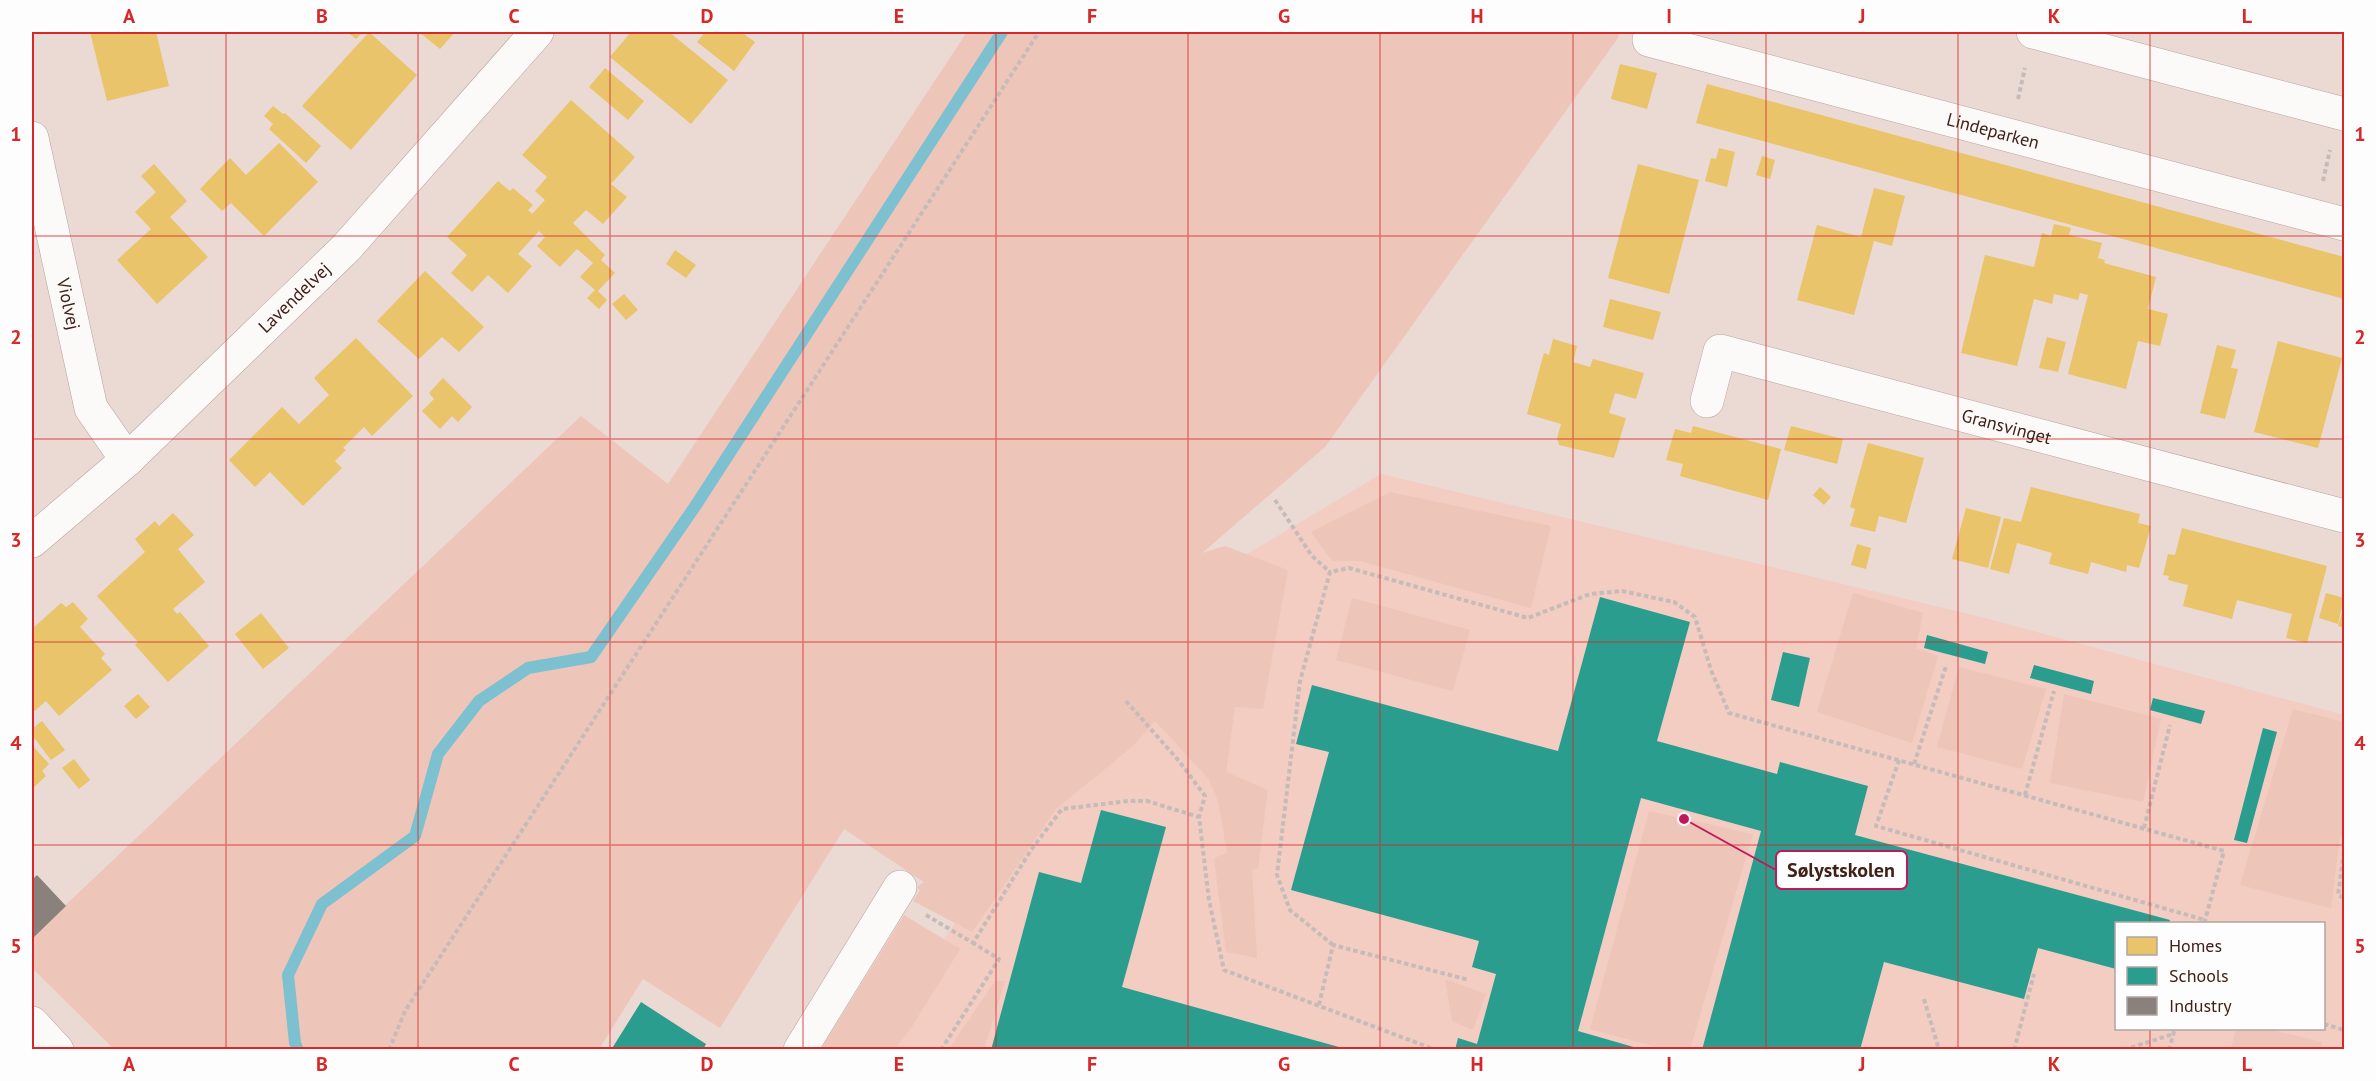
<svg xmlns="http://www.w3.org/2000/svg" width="2376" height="1081" viewBox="0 0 2376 1081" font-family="'PT Sans',sans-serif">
<rect width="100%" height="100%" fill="#ebd9d4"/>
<path fill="#f3ccc2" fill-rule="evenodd" d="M1381,474L1981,617L2344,715V1049L870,1050L1172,599ZM2116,924H2324V1028H2116Z"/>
<g fill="#eec5b9">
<path d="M967,32H1619L1618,38L1325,447L1202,553L1225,546L1288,570L1263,709L1235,707L1226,772L1268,790L1258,869L1252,870L1257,958L1226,952L1214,858L1227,853L1218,800L1208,778L1155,721L1133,746L1056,809L972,932L913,901L920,890L917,887L924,882L844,829L720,1028L643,979L599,1049H114L32,968V937L581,416L668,484Z"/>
<path d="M1390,492L1551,526L1531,608L1360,561H1332L1311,532Z"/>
<path d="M1853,593L1923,613L1916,648L1938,656L1912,743L1817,712Z"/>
<path d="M1352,598L1470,630L1453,691L1336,660Z"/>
<path d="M1959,667L2046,689L2022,769L1937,747Z"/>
<path d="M2064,694L2161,719L2143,802L2050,783Z"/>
<path d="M2293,709L2344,722V837L2340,836L2331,908L2240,885Z"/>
<path d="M1649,811L1753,834L1690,1049H1664L1590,1029Z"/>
<path d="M904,915L960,949L911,1028L895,1049H821Z"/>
<path d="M1445,979L1486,994L1473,1030L1452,1021Z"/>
<path d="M995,981H1005L984,1049H949Z"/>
<path d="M2236,1029H2268L2322,1042L2320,1049H2231Z"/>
</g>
<g fill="#e9c46a">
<path d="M90,32H156L169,86L107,101Z"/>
<path d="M347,32H363L356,39Z"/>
<path d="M369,32L417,75L351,150L302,106Z"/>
<path d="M419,32H455L440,49Z"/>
<path d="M631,32H669L728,80L691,124L610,57Z"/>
<path d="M705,32H741L755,42L734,71L697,42Z"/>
<path d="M1620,64L1657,73L1647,109L1611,99Z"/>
<path d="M605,68L644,101L628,120L589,87Z"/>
<path d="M1707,84L2344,257V299L1696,123Z"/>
<path d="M571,100L635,157L611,184L627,197L603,224L586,210L573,223L605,255L601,260L615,273L598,291L607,300L599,309L587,298L595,290L580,277L593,263L577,249L560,267L537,246L545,237L539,231L518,254L532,266L508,293L488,275L472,292L451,273L467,255L447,237L498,181L510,191L513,188L533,205L528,210L532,214L545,200L535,191L547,177L522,155Z"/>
<path d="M273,106L283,114L285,113L321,146L306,163L269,129L273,124L264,116Z"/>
<path d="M279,143L318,182L264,236L231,203L222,211L200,189L230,158L246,175Z"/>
<path d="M1719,148L1735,152L1727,187L1705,181L1711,158L1716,159Z"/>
<path d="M1762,156L1775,160L1770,179L1756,175Z"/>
<path d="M154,164L187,201L170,217L208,257L157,304L117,260L151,229L135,212L156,192L141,176Z"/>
<path d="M1638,164L1699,180L1669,294L1608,278Z"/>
<path d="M1874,188L1905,196L1892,246L1874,241L1854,315L1797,300L1817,225L1861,237Z"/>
<path d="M2054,224L2071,228L2069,235L2102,243L2098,258L2105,260L2104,263L2156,277L2148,309L2168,314L2160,346L2138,341L2126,389L2068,374L2088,295L2080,293L2078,300L2054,294L2052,304L2034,299L2017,366L1961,353L1985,255L2034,267L2042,233L2051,236Z"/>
<path d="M675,250L696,265L686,278L666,264Z"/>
<path d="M425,271L484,327L459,352L442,337L419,359L377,321Z"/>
<path d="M624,294L638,310L626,320L612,304Z"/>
<path d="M1610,299L1661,312L1653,340L1603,327Z"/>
<path d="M2047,337L2066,342L2058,372L2039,368Z"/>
<path d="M356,338L413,396L372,436L364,427L343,448L346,450L335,461L342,468L303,506L270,472L255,487L229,460L282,407L299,424L329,395L314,378Z"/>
<path d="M1553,339L1577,346L1573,362L1590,367L1593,359L1644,373L1636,399L1615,393L1609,413L1626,418L1614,458L1559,445L1557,438L1561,424L1527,414L1544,353L1549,355Z"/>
<path d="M2278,341L2342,358L2318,448L2254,432Z"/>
<path d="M2217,345L2236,350L2231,368L2238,369L2225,419L2200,413Z"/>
<path d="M443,378L472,407L458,422L452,416L440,429L422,411L434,399L429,393Z"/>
<path d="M1693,426L1781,449L1768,500L1680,476L1683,464L1666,460L1675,429L1691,433Z"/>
<path d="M1791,426L1843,439L1837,464L1784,450Z"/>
<path d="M1868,443L1924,458L1906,523L1879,516L1875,532L1850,526L1855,509L1850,507Z"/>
<path d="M1820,487L1831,497L1824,505L1813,495Z"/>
<path d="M2031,487L2140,514L2138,523L2151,526L2139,568L2127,565L2126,572L2091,562L2088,574L2049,564L2052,553L2017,543L2009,574L1990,569L2004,518L2021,522Z"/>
<path d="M1966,508L2001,517L1988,568L1952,559Z"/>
<path d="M173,513L194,535L178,549L205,582L173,609L177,614L180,612L209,646L168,682L135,645L138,642L97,596L145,552L135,539L155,521L159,526Z"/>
<path d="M2182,528L2327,566L2307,643L2286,638L2292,614L2237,600L2232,619L2183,606L2188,585L2168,580L2169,576L2163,575L2168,554L2175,555Z"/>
<path d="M1857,544L1871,548L1866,569L1851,565Z"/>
<path d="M2326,593L2344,598L2338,624L2319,618Z"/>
<path d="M73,602L88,619L80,627L105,654L101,658L112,670L59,716L46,701L32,713V629L61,603L66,607Z"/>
<path d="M2344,606V628L2338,626Z"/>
<path d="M261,613L289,648L263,669L235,634Z"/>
<path d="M138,694L150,707L136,719L124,706Z"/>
<path d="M42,721L65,750L51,760L32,735V729Z"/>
<path d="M32,745L49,764L42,771L46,776L32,789Z"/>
<path d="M74,759L90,780L79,789L62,768Z"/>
</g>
<g fill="#2a9d8f">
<path d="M1600,597L1690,622L1657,741L1777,774L1780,762L1868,786L1855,835L2170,920L2169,924H2116V969L2038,948L2024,999L1884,962L1860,1050H1702L1761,831L1641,798L1578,1031L1644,1050H1455L1458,1038L1477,1044L1496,974L1472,967L1479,941L1291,890L1329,752L1296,744L1312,685L1558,751Z"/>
<path d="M1927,635L1988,652L1985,664L1924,648Z"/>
<path d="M1783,652L1810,658L1799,707L1771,700Z"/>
<path d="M2034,665L2094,681L2091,694L2030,678Z"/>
<path d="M2153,698L2205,711L2201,724L2150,710Z"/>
<path d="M2263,728L2277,732L2247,843L2234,840Z"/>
<path d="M1101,810L1166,827L1122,987L1350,1050H1118L1107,1047L1106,1050H991L1039,872L1081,883Z"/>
<path d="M641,1002L706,1044L703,1050H611Z"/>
</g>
<path fill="#8a817c" d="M37,875L66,906L32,939V880Z"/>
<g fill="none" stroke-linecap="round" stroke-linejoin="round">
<path stroke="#7dc0cf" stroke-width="12" d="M298,1050L295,1043L288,975L322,904L415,836L438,754L479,701L528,668L591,657L696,505L1002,32"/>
<defs>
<g id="minor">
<path id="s1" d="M1651,32L1649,40L2344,224"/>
<path d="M2033,32L2344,114"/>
<path id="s2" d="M32,138L91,408L127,460"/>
<path id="s3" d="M1707,401L1720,351L2344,516"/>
<path id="s4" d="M32,541L127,460L346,248L537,32"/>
<path d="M32,1023L57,1050"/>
<path d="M800,1050L900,887"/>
</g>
</defs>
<use href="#minor" stroke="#b9a39c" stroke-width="34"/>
<g stroke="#c5bcba" stroke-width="4" stroke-dasharray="4.5 3" stroke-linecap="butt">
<path d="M2018,99L2025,68"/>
<path d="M2323,181L2330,150"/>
<path d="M1275,500L1312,556L1330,572"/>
<path d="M1126,701L1179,761L1205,796L1199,817"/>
<path d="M1899,760L1876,826L2205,920"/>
<path d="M1914,764L1946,666"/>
<path d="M2025,795L2054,691"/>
<path d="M2144,828L2170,725"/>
<path d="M2344,852L2338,895L2344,898"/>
<path d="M926,915L973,943L1031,850L1062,809L1128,801H1147L1199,817L1209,900L1224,970L1436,1050"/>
<path d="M1333,945L1290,910L1277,875L1300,681L1330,572L1349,568L1528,618L1590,594L1622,591L1674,602L1695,617L1711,670L1729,713L2224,851L2204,924"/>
<path d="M1924,999L1939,1050"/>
<path d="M1319,1005L1333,945L1469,980"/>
<path d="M2324,1024L2344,1030"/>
<path d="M389,1050L405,1011L1039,32"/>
<path d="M941,1050L999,959L973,943"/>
<path d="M2014,1050L2034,974"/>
<path d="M2124,1050L2173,1034"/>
<path d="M2169,1050L2175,1028"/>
</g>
<use href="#minor" stroke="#fcf9f9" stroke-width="33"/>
</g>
<path fill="none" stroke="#d62828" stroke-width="1.5" stroke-opacity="0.55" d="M226,32V1050M418,32V1050M610,32V1050M803,32V1050M996,32V1050M1188,32V1050M1380,32V1050M1573,32V1050M1766,32V1050M1958,32V1050M2150,32V924M32,236H2344M32,439H2344M32,642H2344M32,845H2344M2150,1028V1050"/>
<g text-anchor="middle" stroke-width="6" stroke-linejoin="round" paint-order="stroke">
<g font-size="18" fill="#402118" stroke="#fdfdfd">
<text dy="6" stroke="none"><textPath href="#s1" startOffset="364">Lindeparken</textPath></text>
<text dy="6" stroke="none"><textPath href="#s4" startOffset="358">Lavendelvej</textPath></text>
<text dy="6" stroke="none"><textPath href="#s2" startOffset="170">Violvej</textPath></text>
<text dy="6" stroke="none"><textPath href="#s3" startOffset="348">Gransvinget</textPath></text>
</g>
</g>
<path fill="none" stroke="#c2185b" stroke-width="2" d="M1684 819L1776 870"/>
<circle fill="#c2185b" stroke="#fdfdfd" stroke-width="2" cx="1684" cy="819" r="6"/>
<rect fill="#fdfdfd" stroke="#c2185b" stroke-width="2" x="1776" y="851" width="131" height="38" rx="6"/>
<g font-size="20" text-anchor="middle" font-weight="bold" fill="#402118">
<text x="1841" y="877">Sølystskolen</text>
</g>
<rect width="2376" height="1081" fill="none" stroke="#fdfdfd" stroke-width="66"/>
<rect x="2115" y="922" width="210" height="108" fill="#fdfdfd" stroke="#b1a5a1" stroke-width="1.5"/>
<rect x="2127" y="937" width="30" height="18" fill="#e9c46a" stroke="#b1a5a1" stroke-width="1.5"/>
<text x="2169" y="952" font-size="18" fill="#402118">Homes</text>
<rect x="2127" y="967" width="30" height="18" fill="#2a9d8f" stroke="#b1a5a1" stroke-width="1.5"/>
<text x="2169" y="982" font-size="18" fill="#402118">Schools</text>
<rect x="2127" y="997" width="30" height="18" fill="#8a817c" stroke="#b1a5a1" stroke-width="1.5"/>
<text x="2169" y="1012" font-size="18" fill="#402118">Industry</text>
<rect x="33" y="33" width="2310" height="1015" fill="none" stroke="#d62828" stroke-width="2"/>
<g font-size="20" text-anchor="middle" font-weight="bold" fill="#d62828">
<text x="129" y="23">A</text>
<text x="322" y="23">B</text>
<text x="514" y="23">C</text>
<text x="707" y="23">D</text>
<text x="899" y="23">E</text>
<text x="1092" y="23">F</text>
<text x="1284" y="23">G</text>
<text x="1477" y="23">H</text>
<text x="1669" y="23">I</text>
<text x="1862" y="23">J</text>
<text x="2054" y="23">K</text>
<text x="2247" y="23">L</text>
<text x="16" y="141">1</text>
<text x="2360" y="141">1</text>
<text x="16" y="344">2</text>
<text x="2360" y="344">2</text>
<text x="16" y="547">3</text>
<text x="2360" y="547">3</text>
<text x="16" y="750">4</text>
<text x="2360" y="750">4</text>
<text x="16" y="953">5</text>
<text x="2360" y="953">5</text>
<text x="129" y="1071">A</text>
<text x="322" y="1071">B</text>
<text x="514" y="1071">C</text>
<text x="707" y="1071">D</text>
<text x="899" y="1071">E</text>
<text x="1092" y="1071">F</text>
<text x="1284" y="1071">G</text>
<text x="1477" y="1071">H</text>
<text x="1669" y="1071">I</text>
<text x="1862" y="1071">J</text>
<text x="2054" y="1071">K</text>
<text x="2247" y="1071">L</text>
</g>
</svg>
